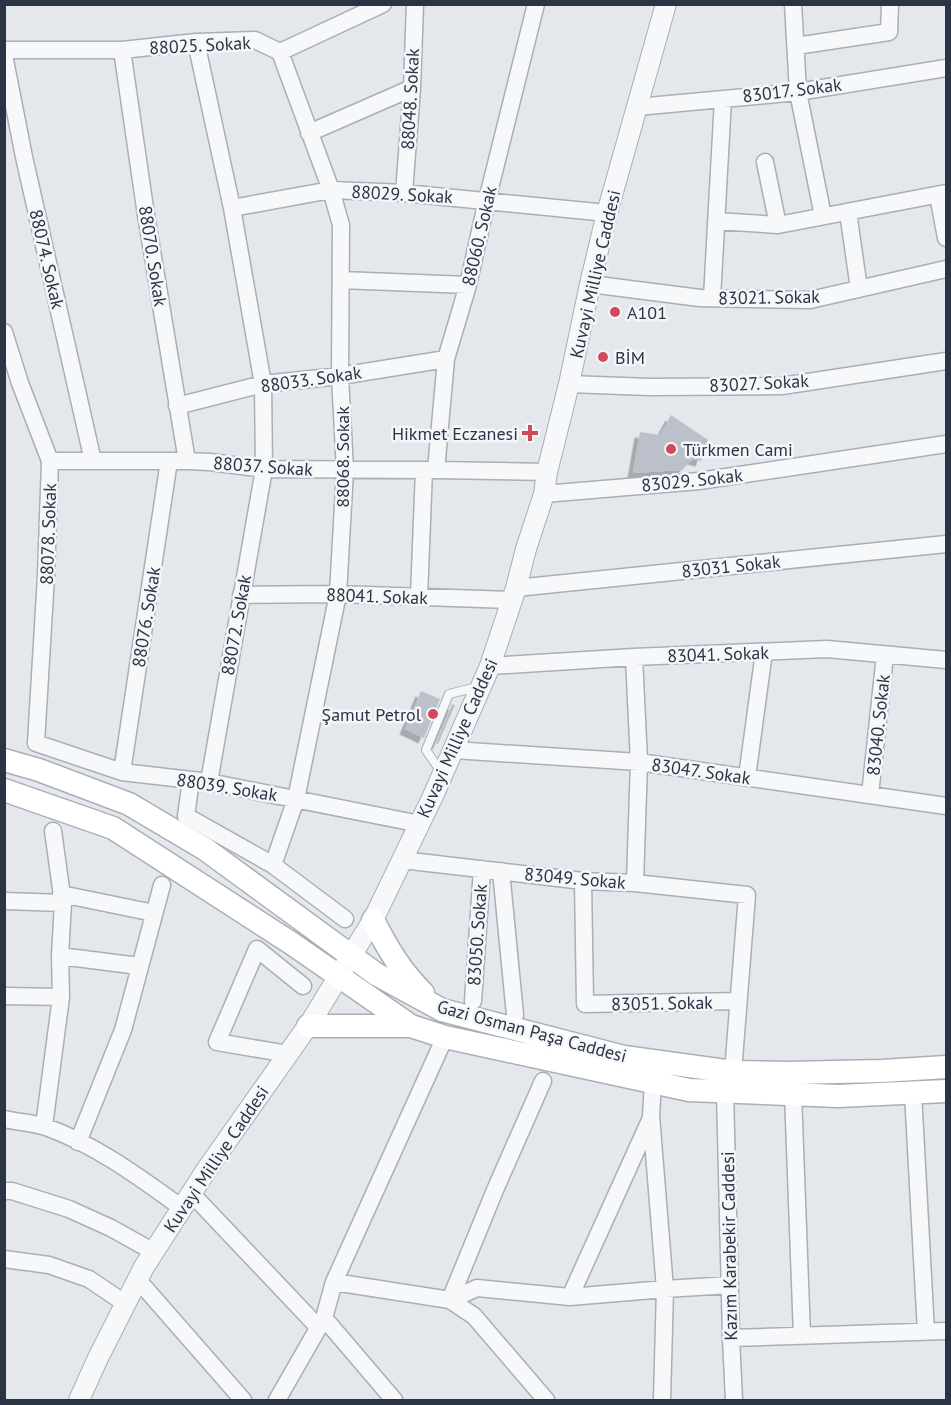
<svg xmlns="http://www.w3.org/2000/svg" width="951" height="1405" font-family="'PT Sans',sans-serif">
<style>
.building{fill:#bbc0ca;filter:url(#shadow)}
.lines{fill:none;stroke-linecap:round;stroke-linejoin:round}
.service-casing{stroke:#a9aeb7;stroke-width:10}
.minor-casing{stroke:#a9aeb7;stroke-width:19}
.tertiary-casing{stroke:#a9aeb7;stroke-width:22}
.secondary-casing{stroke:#a9aeb7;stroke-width:25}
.service{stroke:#f7f8fa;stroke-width:8}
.minor{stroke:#f7f8fa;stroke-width:16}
.tertiary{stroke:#f7f8fa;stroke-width:20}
.secondary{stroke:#fff;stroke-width:22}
.poi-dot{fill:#d1495b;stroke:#f4f6f9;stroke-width:2}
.labels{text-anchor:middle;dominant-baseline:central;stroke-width:5;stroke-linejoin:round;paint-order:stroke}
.street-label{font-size:18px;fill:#2b3445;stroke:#f4f6f9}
.poi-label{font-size:18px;fill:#2b3445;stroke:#f4f6f9;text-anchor:start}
</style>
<defs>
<filter id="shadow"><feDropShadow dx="-5.5" dy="5.5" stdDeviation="0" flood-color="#0004"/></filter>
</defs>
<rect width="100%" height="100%" fill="#e4e7ec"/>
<path class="building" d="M671 415 708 440 701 461 693 459 681 470 633 473 640 432 660 435Z
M421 691 440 699 424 738 405 729Z
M452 704 455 705 438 744 436 743Z"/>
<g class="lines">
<defs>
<path id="service" d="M441 772 426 750 449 694 477 687"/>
<path id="minor" d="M793 4 798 92 823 216
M196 42 232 208 263 384 264 469 209 782
M796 46 889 32 890 4
M4 50H122L196 42 255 40 280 52 383 4
M122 50 146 215 187 461
M4 55 24 157 93 461
M637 107 798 92 946 68
M309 133 412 88
M765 162 778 225 946 193
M404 193 412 88 415 4
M938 195 946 238
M232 208 331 190 404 193 607 213
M848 212 859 289
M716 221 778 225
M341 280 468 285
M590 284 700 298 810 300 946 269
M712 298 723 99
M4 332 20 383 50 461 46 576 36 743 122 772 209 782 420 824
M569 384 650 387 782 386 946 361
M177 406 263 384 340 376 446 359
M50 461H187L210 462 264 469 436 470 547 472
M436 470 446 359 468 285 487 200 536 4
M544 494 699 481 946 444
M516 588 946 544
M241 595 338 594 512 600
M419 597 424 470
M634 657 639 762 635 883
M490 666 634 657 827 649 946 660
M453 750 639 762 946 806
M122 772 169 461
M747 777 764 652
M191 780 186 816 273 865 345 919
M870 795 885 655
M402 860 583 881 635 883 747 895 733 1072
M273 865 296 799 338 594 345 470 340 376 341 225 331 190 280 52
M501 871 515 1015
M583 881 585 1004 738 1001
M61 894 154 913
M4 901 63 903
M60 956 139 966
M4 996 61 997
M473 1001 482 869
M288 1054 217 1042 257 949 303 986
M653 1082 651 1116 665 1289 662 1400
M725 1091 731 1338 734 1400
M913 1093 926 1332
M793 1094 802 1336
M4 1119C18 1122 33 1123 46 1127 96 1145 139 1177 182 1208
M44 1126 61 997 60 956 63 903 53 831
M78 1142 123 1030 162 885
M4 1191H12L69 1209 111 1228 154 1252
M191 1193 318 1327
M4 1259 49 1265 89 1279 126 1304
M138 1280 243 1400
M334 1282 450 1300 474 1316 546 1400
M570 1297 651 1118
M450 1300 477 1288 570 1297 665 1289 730 1285
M450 1300 495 1190 543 1081
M324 1318 394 1400
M731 1338 946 1331
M277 1400 324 1318 334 1282 445 1037"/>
<path id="tertiary" d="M79 1400 98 1358 144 1267 207 1169 312 1020 373 920 433 796 490 666 516 588 526 549 544 494 547 472 569 384 590 284 607 213 666 4"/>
<path id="secondary" d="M4 760 39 770 129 804 205 849 376 974 442 1010 624 1057 733 1072 788 1073 882 1071 946 1067
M4 790 113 828 291 943 411 1026 445 1037 689 1090 838 1096 946 1091
M373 920C388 949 400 970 423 993
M308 1026H411"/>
</defs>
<use href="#service" class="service-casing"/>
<use href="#minor" class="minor-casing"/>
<use href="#tertiary" class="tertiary-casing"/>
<use href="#secondary" class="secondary-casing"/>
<use href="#service" class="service"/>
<use href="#minor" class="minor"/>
<use href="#tertiary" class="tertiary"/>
<use href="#secondary" class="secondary"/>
</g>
<g class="poi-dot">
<circle cx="615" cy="312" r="6"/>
<circle cx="603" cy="357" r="6"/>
<path d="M527 424h6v6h6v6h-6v6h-6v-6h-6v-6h6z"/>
<circle cx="671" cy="449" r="6"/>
<circle cx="433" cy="714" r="6"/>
</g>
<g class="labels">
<g class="street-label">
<text transform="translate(200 45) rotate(-3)">88025. Sokak</text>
<text transform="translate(792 90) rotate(-7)">83017. Sokak</text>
<text transform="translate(410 99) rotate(-87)">88048. Sokak</text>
<text transform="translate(402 194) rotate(3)">88029. Sokak</text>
<text transform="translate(479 236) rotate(-77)">88060. Sokak</text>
<text transform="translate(153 256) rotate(81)">88070. Sokak</text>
<text transform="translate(47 259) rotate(77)">88074. Sokak</text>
<text transform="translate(595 274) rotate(-77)">Kuvayi Milliye Caddesi</text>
<text transform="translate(769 297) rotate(-1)">83021. Sokak</text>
<text transform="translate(311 379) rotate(-8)">88033. Sokak</text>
<text transform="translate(759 383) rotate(-3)">83027. Sokak</text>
<text transform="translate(342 457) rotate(-90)">88068. Sokak</text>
<text transform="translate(263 466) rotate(4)">88037. Sokak</text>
<text transform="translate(692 480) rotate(-6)">83029. Sokak</text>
<text transform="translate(48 534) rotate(-88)">88078. Sokak</text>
<text transform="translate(731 566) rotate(-6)">83031 Sokak</text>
<text transform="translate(377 596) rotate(2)">88041. Sokak</text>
<text transform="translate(146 617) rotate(-81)">88076. Sokak</text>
<text transform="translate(236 625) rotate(-80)">88072. Sokak</text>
<text transform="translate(718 654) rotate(-2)">83041. Sokak</text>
<text transform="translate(878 725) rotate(-84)">83040. Sokak</text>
<text transform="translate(457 738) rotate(-66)">Kuvayi Milliye Caddesi</text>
<text transform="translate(701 771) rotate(8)">83047. Sokak</text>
<text transform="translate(227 787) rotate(9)">88039. Sokak</text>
<text transform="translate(575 878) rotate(5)">83049. Sokak</text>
<text transform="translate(477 935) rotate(-86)">83050. Sokak</text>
<text transform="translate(662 1003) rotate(-1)">83051. Sokak</text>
<text transform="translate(532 1031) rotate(15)">Gazi Osman Paşa Caddesi</text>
<text transform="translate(216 1159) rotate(-56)">Kuvayi Milliye Caddesi</text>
<text transform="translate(729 1246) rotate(-91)">Kazım Karabekir Caddesi</text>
</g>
<g class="poi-label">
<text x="627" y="312">A101</text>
<text x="615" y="357">BİM</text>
<text x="518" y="433" text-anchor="end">Hikmet Eczanesi</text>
<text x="683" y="449">Türkmen Cami</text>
<text x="421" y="714" text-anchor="end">Şamut Petrol</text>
</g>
</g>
<rect width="951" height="1405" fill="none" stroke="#2b3445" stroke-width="12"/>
</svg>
